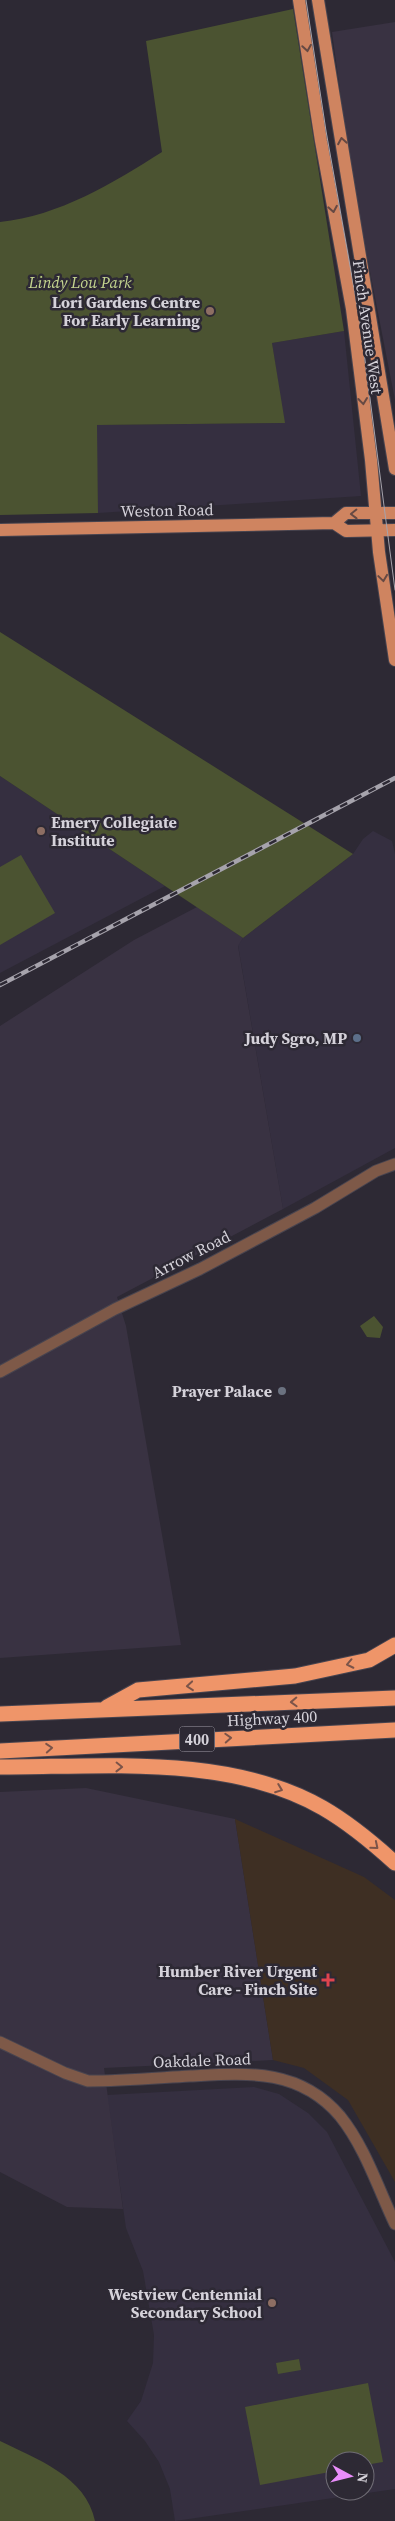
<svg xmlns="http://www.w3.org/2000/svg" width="395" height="2521" font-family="'Source Serif 4',serif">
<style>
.built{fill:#352f40;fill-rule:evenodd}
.industrial{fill:#393242}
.medical{fill:#3e2f23}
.green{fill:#4b5331}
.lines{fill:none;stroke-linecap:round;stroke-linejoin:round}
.minor-casing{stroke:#48444f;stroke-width:13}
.major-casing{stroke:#48444f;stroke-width:14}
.highway-casing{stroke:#48444f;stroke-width:17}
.minor{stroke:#7e5948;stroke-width:11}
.major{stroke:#cf8460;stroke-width:12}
.highway{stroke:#ef9569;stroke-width:15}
.tram{stroke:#a6a3ac;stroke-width:1}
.rail-casing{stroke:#a6a3ac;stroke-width:4.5}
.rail{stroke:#2d2934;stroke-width:2.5;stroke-dasharray:8;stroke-linecap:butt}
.oneway{stroke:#664943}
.oneway2{stroke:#7b5449}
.education-dot{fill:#8d6e63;stroke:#2d2934;stroke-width:2}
.service-dot{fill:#5c6f8a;stroke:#2d2934;stroke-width:2}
.worship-dot{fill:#6b7280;stroke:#2d2934;stroke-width:2}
.health-dot{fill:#e0444e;stroke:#2d2934;stroke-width:2}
.labels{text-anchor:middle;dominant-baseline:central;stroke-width:5;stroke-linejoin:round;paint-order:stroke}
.shield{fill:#2d2934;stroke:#a39fa8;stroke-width:1}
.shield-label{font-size:15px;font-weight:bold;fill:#d5d2da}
.park-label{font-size:16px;font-style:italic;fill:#c4d58f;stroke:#2d2934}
.poi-label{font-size:16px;font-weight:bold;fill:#d5d2da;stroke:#2d2934;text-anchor:end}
.street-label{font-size:16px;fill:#d5d2da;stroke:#2d2934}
</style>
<rect width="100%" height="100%" fill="#2d2934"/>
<path class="built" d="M344 331 361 496 98 513 96 425 284 423 272 343Z
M0 776 165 886 0 973Z
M373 831 392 841 395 854V1148L283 1209 238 945 243 938 353 854 363 839Z
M254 2087 279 2094 308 2113 327 2132 395 2262V2489L175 2521 170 2489 159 2462 145 2441 127 2421 141 2401 153 2363 154 2335 143 2271 126 2228 107 2095ZM335 2461H365V2491H335Z"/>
<path class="industrial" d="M395 22V400L366 251 359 230 332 32Z
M197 907 243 938 238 946 283 1209 117 1297 126 1326 181 1645 0 1658V1026L134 940Z
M86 1788 235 1819 273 2060 104 2068 123 2209 67 2207 0 2172V1792Z"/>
<path class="medical" d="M235 1819 364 1877 395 1900V2182L348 2100 304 2068 273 2060Z"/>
<path class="green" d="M293 9 344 331 272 343 285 423 97 425 98 513 0 515V222C59 216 113 183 162 152L146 41Z
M0 632 353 854 243 938 0 776Z
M21 855 55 913 0 945V867Z
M374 1316 383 1327 380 1338 367 1337 360 1326Z
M299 2359 301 2370 278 2374 276 2363Z
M368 2383 383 2462 365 2465V2461H335V2471L260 2485 245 2407Z
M0 2441C36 2459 86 2476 95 2521H0Z"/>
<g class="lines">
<defs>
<path id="minor" d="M0 1372 115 1309 200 1269 315 1208 376 1171 395 1164
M0 2042 65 2073 88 2081C122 2081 156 2078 190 2076 246 2073 299 2068 340 2116 365 2147 378 2188 395 2224"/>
<path id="major" d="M299 0 321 141 352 309 371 460 379 552 395 660
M318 0 395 469
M334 523 346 513H395
M0 530 334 523 346 531 395 530"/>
<path id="highway" d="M107 1707 138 1690 295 1676 369 1660 395 1645
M0 1714 395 1698
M0 1751 395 1730
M0 1767C104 1767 229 1754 323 1808 349 1823 373 1843 395 1863"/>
</defs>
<use href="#minor" class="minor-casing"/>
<use href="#major" class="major-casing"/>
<use href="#highway" class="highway-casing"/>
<use href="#minor" class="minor"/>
<use href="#major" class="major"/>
<use href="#highway" class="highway"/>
<path class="tram" d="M306 0 326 131 360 322 395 590"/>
<defs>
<path id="rail" d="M0 985 395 778"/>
</defs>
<use href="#rail" class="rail-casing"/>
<use href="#rail" class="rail"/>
</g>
<defs><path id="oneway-chevron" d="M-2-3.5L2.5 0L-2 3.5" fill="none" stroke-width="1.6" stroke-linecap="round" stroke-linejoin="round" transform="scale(1.25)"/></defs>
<g class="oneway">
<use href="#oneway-chevron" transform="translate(307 48) rotate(81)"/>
<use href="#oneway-chevron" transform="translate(342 141) rotate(-100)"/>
<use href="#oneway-chevron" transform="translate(333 209) rotate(80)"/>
<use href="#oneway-chevron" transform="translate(363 401) rotate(83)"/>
<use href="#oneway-chevron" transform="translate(354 514) rotate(179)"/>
<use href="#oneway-chevron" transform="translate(383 578) rotate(82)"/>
</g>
<g class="oneway2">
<use href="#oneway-chevron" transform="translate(350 1664) rotate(168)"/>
<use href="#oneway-chevron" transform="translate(190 1686) rotate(175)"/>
<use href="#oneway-chevron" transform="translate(294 1702) rotate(178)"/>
<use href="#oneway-chevron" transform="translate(228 1738) rotate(-3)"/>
<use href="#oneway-chevron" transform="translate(49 1748) rotate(-4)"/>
<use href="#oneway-chevron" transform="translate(119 1767) rotate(1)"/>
<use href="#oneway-chevron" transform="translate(279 1789) rotate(21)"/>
<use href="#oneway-chevron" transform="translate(375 1846) rotate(40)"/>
</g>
<g class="education-dot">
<circle cx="210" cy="311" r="5"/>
<circle cx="41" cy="831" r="5"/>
<circle cx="272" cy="2303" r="5"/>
</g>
<circle class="service-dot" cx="357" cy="1038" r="5"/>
<circle class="worship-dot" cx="282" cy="1391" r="5"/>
<path class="health-dot" d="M325.5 1972.5h5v5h5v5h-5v5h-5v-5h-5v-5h5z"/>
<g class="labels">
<rect class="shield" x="179.5" y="1726.5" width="35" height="25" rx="4"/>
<g class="shield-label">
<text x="197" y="1739">400</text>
</g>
<g class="park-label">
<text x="80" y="282">Lindy Lou Park</text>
</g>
<g class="poi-label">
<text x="200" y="302">Lori Gardens Centre<tspan x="200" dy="18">For Early Learning</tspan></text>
<text x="51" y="822" text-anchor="start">Emery Collegiate<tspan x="51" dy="18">Institute</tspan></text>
<text x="347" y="1038">Judy Sgro, MP</text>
<text x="272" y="1391">Prayer Palace</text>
<text x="317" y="1971">Humber River Urgent<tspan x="317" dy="18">Care - Finch Site</tspan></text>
<text x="262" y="2294">Westview Centennial<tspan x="262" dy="18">Secondary School</tspan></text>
</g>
<g class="street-label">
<text transform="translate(368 327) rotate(82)">Finch Avenue West</text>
<text transform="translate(167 510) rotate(-1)">Weston Road</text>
<text transform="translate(191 1254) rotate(-27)">Arrow Road</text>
<text transform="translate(272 1718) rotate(-3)">Highway 400</text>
<text transform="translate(202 2060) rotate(-2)">Oakdale Road</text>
</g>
</g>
<g transform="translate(350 2476) rotate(97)"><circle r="24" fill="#2d2934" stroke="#706d76"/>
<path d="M0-4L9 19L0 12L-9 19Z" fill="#ea8dfc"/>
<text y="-8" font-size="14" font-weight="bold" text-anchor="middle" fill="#d5d2da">N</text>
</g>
</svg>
